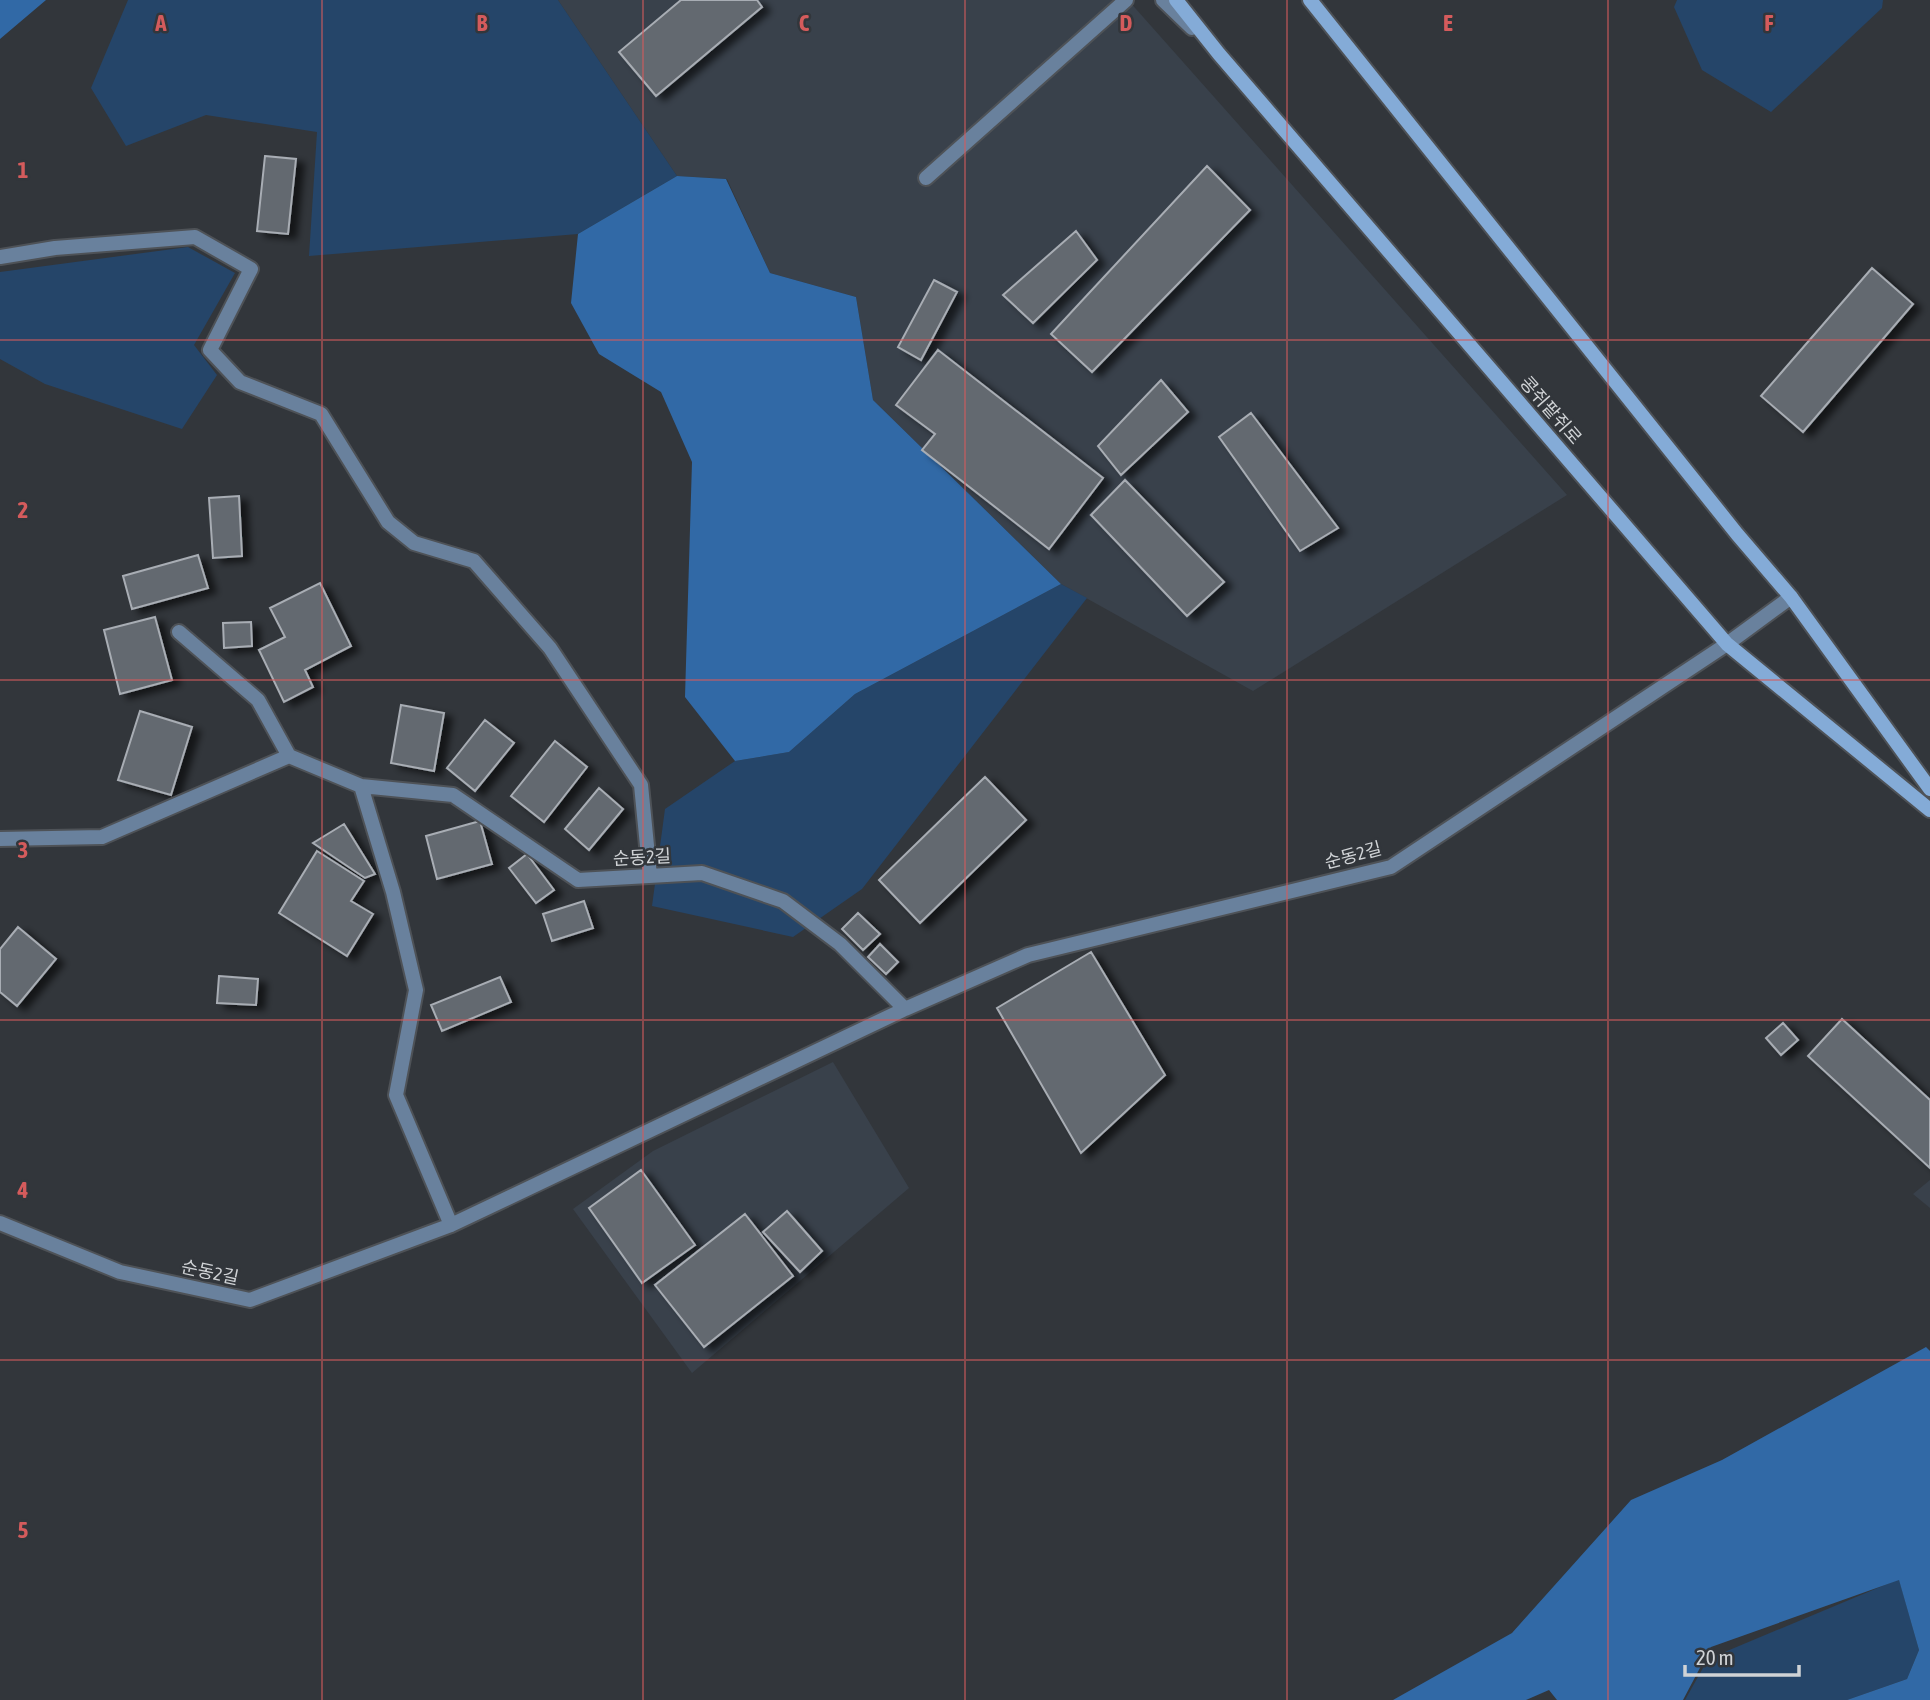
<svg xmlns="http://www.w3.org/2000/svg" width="1930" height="1700" font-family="'Asap Condensed','Noto Sans KR',sans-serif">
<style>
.built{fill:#39414b}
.green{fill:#254569}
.forest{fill:#3169a6}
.building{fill:#64696f;stroke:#a8adb4;stroke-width:2;filter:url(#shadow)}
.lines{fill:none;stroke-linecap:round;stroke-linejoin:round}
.lane-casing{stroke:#4e5257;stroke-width:18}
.street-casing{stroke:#4e5257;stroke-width:18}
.secondary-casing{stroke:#4e5257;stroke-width:18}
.lane{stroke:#69819d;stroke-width:14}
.street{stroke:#69819d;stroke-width:14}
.secondary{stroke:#84abd7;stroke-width:14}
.grid{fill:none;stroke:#d45b5c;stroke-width:2;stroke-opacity:0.55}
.labels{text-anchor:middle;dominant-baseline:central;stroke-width:5;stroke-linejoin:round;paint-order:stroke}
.street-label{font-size:18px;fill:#d0d3d6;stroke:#32363b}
.grid-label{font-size:23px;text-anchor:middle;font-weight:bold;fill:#d45b5c;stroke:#32363b;stroke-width:5;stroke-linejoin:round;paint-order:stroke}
</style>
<defs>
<filter id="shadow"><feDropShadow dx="8" dy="4.5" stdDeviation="3.5" flood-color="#0009"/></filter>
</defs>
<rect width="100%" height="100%" fill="#32363b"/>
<path class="built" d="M558 0H1128L1567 495 1253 691 1061 584 873 400 856 297 770 273 727 179 677 176Z
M833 1062 909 1188 692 1373 573 1209 653 1151Z
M1930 1180V1208L1913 1194Z"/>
<path class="green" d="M128 0H558L677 176 578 234 309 256 317 132 206 115 126 146 91 88Z
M1677 0H1883L1882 8 1771 112 1702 70 1674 7Z
M188 247 235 273 194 345 217 375 182 429 45 384 0 359V272Z
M1061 584 1087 598 862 889 793 937 652 906 665 809 735 761 789 752 855 694Z
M1899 1579 1919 1650 1907 1679 1847 1700H1685L1708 1659Z"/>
<path class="forest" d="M0 0H46L0 39Z
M677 176 726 179 770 273 856 297 873 400 1061 584 855 694 789 752 735 761 685 697 692 462 661 392 599 354 571 303 578 234Z
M1926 1347 1930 1351V1700H1847L1907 1679 1919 1650 1899 1580 1711 1647 1683 1700H1557L1549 1690 1526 1700H1393L1512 1633 1631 1500 1722 1460Z"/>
<path class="building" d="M681 0H757L762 7 656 96 619 52Z
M265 156 296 159 288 234 257 231Z
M1207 166 1250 210 1092 372 1051 334Z
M1076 231 1097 260 1033 323 1003 295Z
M1872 268 1913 304 1803 432 1761 396Z
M934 280 957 292 921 360 898 347Z
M938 350 1103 478 1049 549 922 450 935 434 896 405Z
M1161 380 1188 412 1121 475 1098 446Z
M1251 413 1338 528 1300 551 1219 437Z
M1125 480 1224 582 1187 616 1091 515Z
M239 496 242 556 213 558 209 498Z
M198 555 208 588 132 609 123 576Z
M320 583 351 646 305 670 313 687 284 702 259 650 285 637 270 608Z
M155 617 172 680 120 694 104 630Z
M251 622 252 646 224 648 223 623Z
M401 705 444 713 434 771 391 763Z
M140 711 192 727 171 795 118 780Z
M485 720 514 743 475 791 447 768Z
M555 741 587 767 544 822 511 796Z
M985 777 1026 820 920 923 879 880Z
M599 788 623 809 589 850 565 829Z
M480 821 492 864 437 879 426 836Z
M344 824 375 874 365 878 313 843Z
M317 851 364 881 351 901 373 914 347 956 279 913Z
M527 854 554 890 536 903 509 868Z
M584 901 593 928 552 941 543 914Z
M858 913 880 934 863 950 842 929Z
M18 927 56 959 17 1006 0 992V949Z
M880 944 898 962 886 974 868 957Z
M1091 952 1165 1075 1081 1153 997 1008Z
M219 976 258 979 256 1005 217 1003Z
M500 977 511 1002 442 1031 431 1005Z
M1842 1019 1930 1100V1168L1808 1056Z
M1783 1023 1798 1040 1781 1055 1766 1038Z
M641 1170 695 1245 642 1283 589 1208Z
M787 1211 822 1251 800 1272 763 1232Z
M745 1214 793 1276 704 1347 655 1285Z"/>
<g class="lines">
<defs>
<path id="lane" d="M926 178 1126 0"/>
<path id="street" d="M1163 0 1192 28
M0 257 55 248 195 237 251 269 210 350 240 382 321 414 388 522 414 543 474 561 550 648 641 785 650 876
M179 632 258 700 289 756
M361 786 453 795 578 880 702 873 783 901 840 944 905 1009
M0 839 102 837 289 756 361 786 393 892 416 990 396 1095 451 1225
M0 1223 120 1272 250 1300 451 1225 905 1009 1028 955 1391 867 1727 644 1791 597"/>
<path id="secondary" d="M1176 0 1219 54 1727 644 1930 810
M1310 0 1737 534 1791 597 1930 789"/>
</defs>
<use href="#lane" class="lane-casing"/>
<use href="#street" class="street-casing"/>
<use href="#secondary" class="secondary-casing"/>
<use href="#lane" class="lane"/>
<use href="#street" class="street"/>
<use href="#secondary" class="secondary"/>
</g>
<path class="grid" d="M322 0V1700M643 0V1700M965 0V1700M1287 0V1700M1608 0V1700M0 340H1930M0 680H1930M0 1020H1930M0 1360H1930"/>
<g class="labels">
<g class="street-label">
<text transform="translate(1551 410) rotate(49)">콩쥐팥쥐로</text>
<text transform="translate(1353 855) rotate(-15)">순동2길</text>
<text transform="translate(642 857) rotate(-3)">순동2길</text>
<text transform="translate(210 1272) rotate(12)">순동2길</text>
</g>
</g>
<g class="grid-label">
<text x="161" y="31">A</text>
<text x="482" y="31">B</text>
<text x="804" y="31">C</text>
<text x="1126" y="31">D</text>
<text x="1448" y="31">E</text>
<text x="1769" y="31">F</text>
<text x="23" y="178">1</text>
<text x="23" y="518">2</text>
<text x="23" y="858">3</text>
<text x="23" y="1198">4</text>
<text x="23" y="1538">5</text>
</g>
<path d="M1685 1665v10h114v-10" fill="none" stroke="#d0d3d6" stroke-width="3.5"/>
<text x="1696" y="1665" font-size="21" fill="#d0d3d6" stroke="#32363b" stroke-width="5" paint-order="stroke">20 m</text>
</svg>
